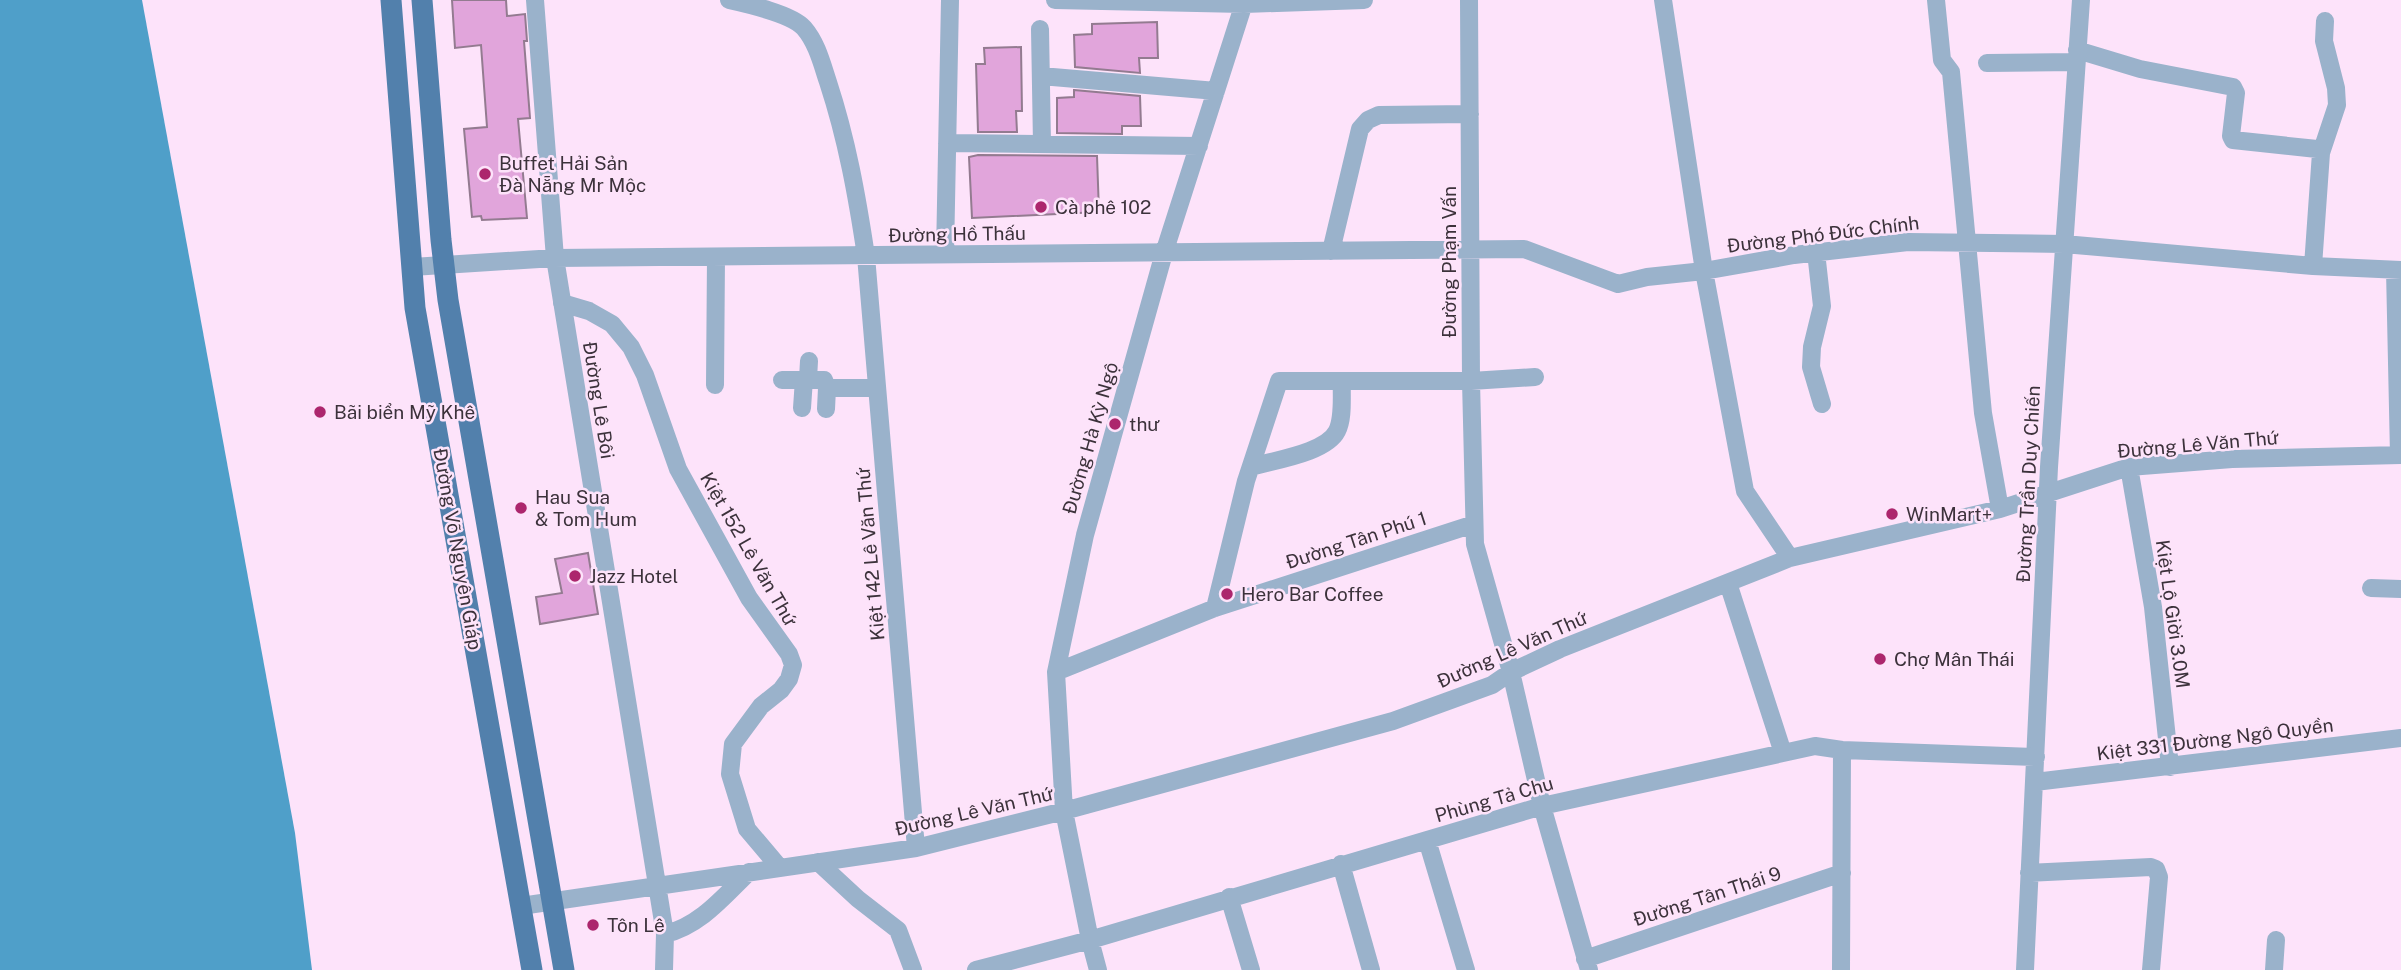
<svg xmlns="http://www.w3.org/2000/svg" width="2401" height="970" font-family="'Public Sans',sans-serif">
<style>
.water{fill:#4f9fc9}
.building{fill:#e1a5db;stroke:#937b90;stroke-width:2}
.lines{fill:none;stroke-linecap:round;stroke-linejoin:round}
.minor{stroke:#9ab2cb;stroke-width:18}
.major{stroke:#5280ac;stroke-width:21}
.poi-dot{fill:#ac266d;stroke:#fde3fa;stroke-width:2.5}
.labels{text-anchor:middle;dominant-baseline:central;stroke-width:5;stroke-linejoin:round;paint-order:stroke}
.poi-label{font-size:19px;fill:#3c323b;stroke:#fde3fa;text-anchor:start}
.street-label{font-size:19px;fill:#3c323b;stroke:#fde3fa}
</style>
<rect width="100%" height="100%" fill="#fde3fa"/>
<path class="water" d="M0 0H142L295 833 312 970H0Z"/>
<path class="building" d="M452 0H506L507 16 525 14 527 41H524L530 118 518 119 527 218 482 220 481 216 472 217 464 129 487 127 481 45 455 48Z
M1157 22 1158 58H1139L1140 73 1075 67 1074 35 1092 34V24Z
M1021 47 1022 111H1016L1017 132H978L976 64H985L984 48Z
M1074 90 1140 96 1141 126H1122V134L1057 133V98L1074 97Z
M978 155 1097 156 1099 212 972 218 969 157Z
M588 553 598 614 540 624 536 597 562 593 555 559Z"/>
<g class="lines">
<path class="minor" d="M535 0 555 258 665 934 664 970
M729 0C747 4 792 14 804 28 817 43 822 64 828 82 847 140 857 196 866 256L916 848
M1055 0 1244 4 1364 0
M1469 0 1471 381 1475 544 1511 672 1542 806 1589 970
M1663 0 1704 271 1745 491 1790 558
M1936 0 1942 60 1951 72 1983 413 2000 509
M1040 29 1042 144
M2077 50 2140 69 2233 87 2236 93 2231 136 2233 140 2317 149 2321 153 2313 266
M1987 63 2076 62
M1041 76 1216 91
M947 143 1199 146
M2321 153 2337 105 2336 88 2324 41 2325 21
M1331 251 1360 129 1368 120 1379 115 1470 114
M1816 252 1822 306 1812 347 1811 367 1822 404
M945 254 950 0
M412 267 555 258 1524 249 1618 284 1647 277 1704 271 1794 255 1908 242 2064 244 2313 266 2401 270
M2395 270 2399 455
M562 303 589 311 612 324 631 347 645 375 678 469 749 598 789 654 793 665 789 679 781 690 761 706 733 744 730 774 747 829 780 868
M808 379 809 361
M782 380H824L827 388
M715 385 716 257
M802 408 804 379
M826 409 827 388H877
M1251 467C1274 460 1326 453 1337 431 1344 417 1341 396 1342 381
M2129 467 2153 607 2170 767
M1728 583 1783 753
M2371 588 2401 589
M1215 608 1246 481 1279 381H1471L1535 377
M1056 672 1215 608 1474 524
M2035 782 2401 738
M1427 840 1466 970
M818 862 858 899 898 930 913 970
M1341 864 1371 970
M2029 873 2151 867 2156 869 2159 877 2151 970
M1229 897 1251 970
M521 906 916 848 1064 811 1393 721 1492 685 1511 672 1560 649 1790 558 2000 509 2129 467 2232 459 2401 455
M665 934C700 926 724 896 749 872
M1585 959 1842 873
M976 970 1090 940 1542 806 1815 746 1842 750 2036 757
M1098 970 1090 940 1064 811 1056 672 1085 535 1164 253 1245 0
M1841 970 1842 750
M2025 970 2049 467 2081 0
M2274 970 2276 940"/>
<path class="major" d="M391 0 415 308 532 970
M422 0 441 240 448 300 564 970"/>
</g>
<g class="poi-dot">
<circle cx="485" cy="174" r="7"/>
<circle cx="1041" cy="207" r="7"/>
<circle cx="320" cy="412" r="7"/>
<circle cx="1115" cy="424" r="7"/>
<circle cx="521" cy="508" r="7"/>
<circle cx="1892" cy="514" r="7"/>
<circle cx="575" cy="576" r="7"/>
<circle cx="1227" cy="594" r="7"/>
<circle cx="1880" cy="659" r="7"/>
<circle cx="593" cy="925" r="7"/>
</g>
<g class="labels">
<g class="poi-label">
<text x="499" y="163">Buffet Hải Sản<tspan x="499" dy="22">Đà Nẵng Mr Mộc</tspan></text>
<text x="1055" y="207">Cà phê 102</text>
<text x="334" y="412">Bãi biển Mỹ Khê</text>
<text x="1129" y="424">thư</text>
<text x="535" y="497">Hau Sua<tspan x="535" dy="22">&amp; Tom Hum</tspan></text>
<text x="1906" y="514">WinMart+</text>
<text x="589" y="576">Jazz Hotel</text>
<text x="1241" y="594">Hero Bar Coffee</text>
<text x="1894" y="659">Chợ Mân Thái</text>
<text x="607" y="925">Tôn Lê</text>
</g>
<g class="street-label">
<text transform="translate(957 234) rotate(-1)">Đường Hồ Thấu</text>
<text transform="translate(1823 234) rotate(-7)">Đường Phó Đức Chính</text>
<text transform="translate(1449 262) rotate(-90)">Đường Phạm Vấn</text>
<text transform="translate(599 400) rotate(81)">Đường Lê Bôi</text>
<text transform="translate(1090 438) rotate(-74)">Đường Hà Kỳ Ngộ</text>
<text transform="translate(2198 444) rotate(-5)">Đường Lê Văn Thứ</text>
<text transform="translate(2028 484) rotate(-87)">Đường Trần Duy Chiến</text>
<text transform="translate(1356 540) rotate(-18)">Đường Tân Phú 1</text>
<text transform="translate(458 549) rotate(80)">Đường Võ Nguyên Giáp</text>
<text transform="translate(749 549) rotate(60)">Kiệt 152 Lê Văn Thứ</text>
<text transform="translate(870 554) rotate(-95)">Kiệt 142 Lê Văn Thứ</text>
<text transform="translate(2173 614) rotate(82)">Kiệt Lộ Giời 3.0M</text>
<text transform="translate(1512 649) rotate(-24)">Đường Lê Văn Thứ</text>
<text transform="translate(2215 739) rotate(-7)">Kiệt 331 Đường Ngô Quyền</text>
<text transform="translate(1494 799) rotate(-16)">Phùng Tả Chu</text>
<text transform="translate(974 811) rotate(-13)">Đường Lê Văn Thứ</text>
<text transform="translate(1707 896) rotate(-18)">Đường Tân Thái 9</text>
</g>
</g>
</svg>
